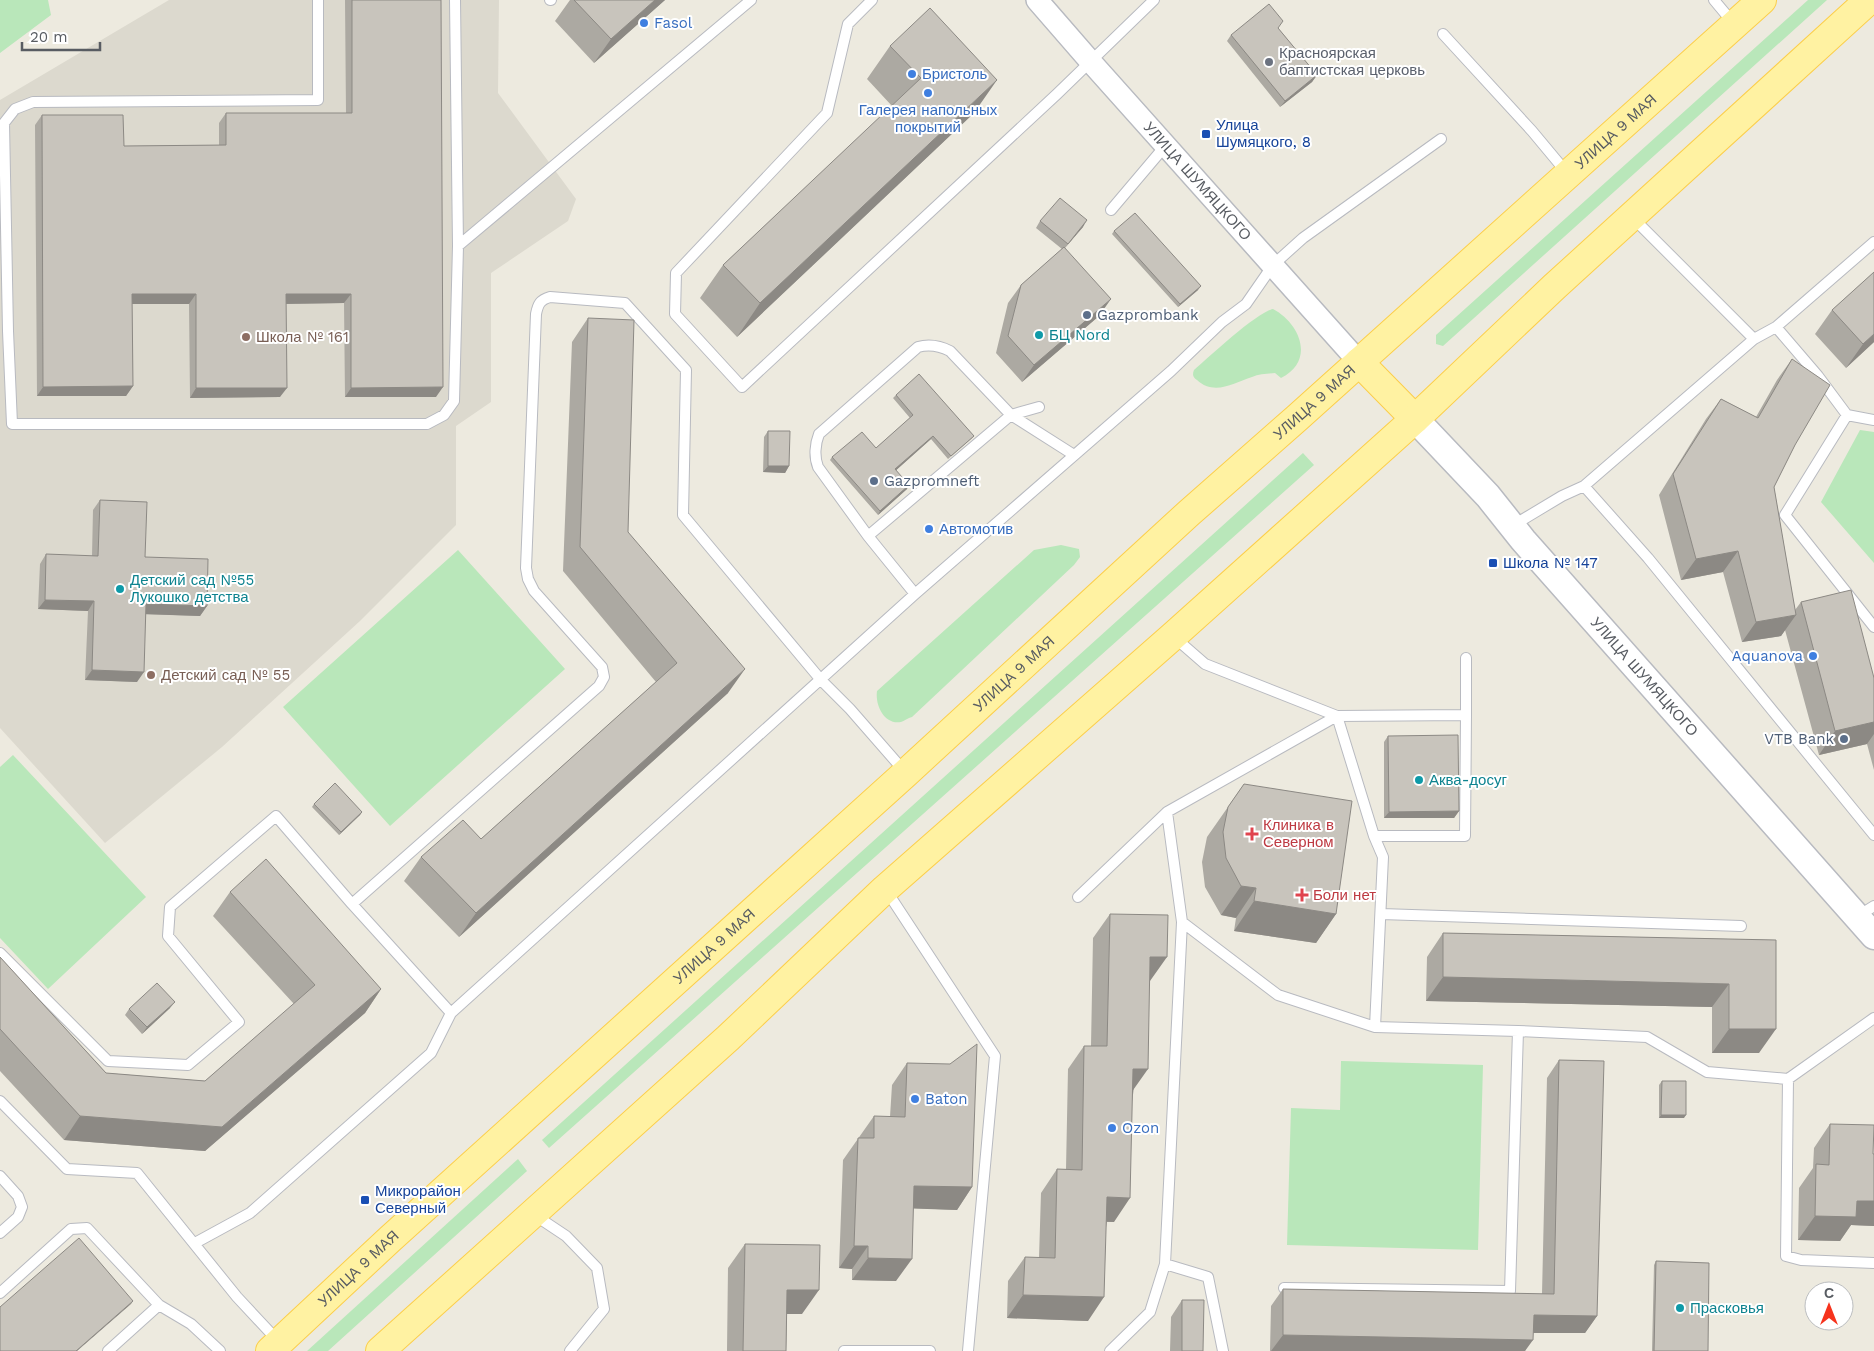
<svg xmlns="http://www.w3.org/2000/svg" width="1874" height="1351" font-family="'Work Sans',sans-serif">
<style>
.education{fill:#dcd9ce}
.green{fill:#b9e7ba}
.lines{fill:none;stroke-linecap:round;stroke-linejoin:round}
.service-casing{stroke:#b8bac0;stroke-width:12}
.minor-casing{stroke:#b8bac0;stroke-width:24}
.tertiary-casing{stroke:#b8bac0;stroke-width:29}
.primary-casing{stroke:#fcce4a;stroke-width:30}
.service{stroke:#fff;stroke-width:10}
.minor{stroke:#fff;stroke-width:21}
.tertiary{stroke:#fff;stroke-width:26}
.primary{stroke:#fff2a2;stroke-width:28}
.wall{fill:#aca9a2}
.shaded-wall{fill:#8c8984}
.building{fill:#c8c4bc;stroke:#8c8984}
.shop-dot{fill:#3f7fe0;stroke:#fff;stroke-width:2}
.worship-dot{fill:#6b7280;stroke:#fff;stroke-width:2}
.transit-dot{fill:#1a4fb4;stroke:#fff;stroke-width:2}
.service-dot{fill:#5c6f8a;stroke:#fff;stroke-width:2}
.culture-dot{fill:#0f9aa8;stroke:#fff;stroke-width:2}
.education-dot{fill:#8d6e63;stroke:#fff;stroke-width:2}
.health-dot{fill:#e0444e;stroke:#fff;stroke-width:2}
.labels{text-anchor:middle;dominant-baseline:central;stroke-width:4;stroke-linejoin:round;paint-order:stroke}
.shop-label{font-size:15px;fill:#366cbe;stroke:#fff;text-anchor:start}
.worship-label{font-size:15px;fill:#5b616d;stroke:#fff;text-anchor:start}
.transit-label{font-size:15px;fill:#164399;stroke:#fff;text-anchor:start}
.street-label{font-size:15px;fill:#585c62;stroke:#fff}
.service-label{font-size:15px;fill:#4e5e75;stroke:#fff;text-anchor:start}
.culture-label{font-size:15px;fill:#0d838f;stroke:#fff;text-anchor:start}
.education-label{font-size:15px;fill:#785e54;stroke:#fff;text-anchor:start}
.health-label{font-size:15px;fill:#be3a42;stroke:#fff;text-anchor:start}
</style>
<rect width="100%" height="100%" fill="#edeadf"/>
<path class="education" d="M169 0H499L498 93 576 199 568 221 491 273V402L456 426V525L360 621 222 747 105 843 0 728V100Z"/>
<path class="green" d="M0 0H48L51 15 0 53Z
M1808 0H1827L1443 346 1436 344V335Z
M1273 309C1301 324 1315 361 1281 378L1275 373C1267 374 1259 374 1252 377 1234 383 1214 396 1197 380 1193 377 1192 375 1194 370 1209 357 1257 312 1273 309Z
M1860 430 1874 432V563L1821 502Z
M1303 453 1314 465 549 1148 542 1140Z
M1061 545 1079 549 1080 557 1074 565 912 717C908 718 904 721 901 722 884 725 875 705 877 691L1034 550Z
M458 550 565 669 390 826 283 707Z
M13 755 146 897 48 989 0 938V767Z
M1341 1061 1483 1065 1478 1250 1287 1245 1291 1108 1340 1110Z
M518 1159 527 1171 328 1351H307Z"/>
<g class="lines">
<defs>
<path id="service" d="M318 0V100L33 102 15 109 4 123 8 331 12 424H427L444 415 454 401 458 246 455 0
M550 0H551
M872 0 848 24 827 113 676 273 675 314 742 387 1057 94 1154 0
M1714 0 1734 24
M1443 34 1532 131 1567 173
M1111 210 1166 145
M1633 218 1754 339
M458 246 751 0
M1776 327 1818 376 1847 415 1785 515 1874 627
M1847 415 1874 420
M1584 486 1648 558 1874 835
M1512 526 1562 496 1584 486 1754 339 1776 327 1874 242
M868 536 818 467C814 457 815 444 819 434L918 347C929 344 940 346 950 351L1011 415 1039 407
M915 594 868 536 1011 415 1074 455
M1174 637 1205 664 1337 716 1374 836 1383 857 1375 1027
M1466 658V715
M1374 836H1465L1466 715 1337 716 1167 812 1182 922 1278 995 1375 1027 1518 1031
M886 890 995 1056 968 1351
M1078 897 1167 812
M352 904 599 686 604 677 602 667 534 591 528 579 526 568 536 314C538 304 540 300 550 297L625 303 686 370 683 515 821 680 850 709 905 772
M1381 914 1741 926
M1858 916 1874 906
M0 953 108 1061 188 1065 239 1022 168 936 170 907 276 816 352 904 451 1013
M1788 1079 1786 1256 1801 1260 1874 1263
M0 1101 67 1169 137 1173 237 1297 279 1342
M0 1176 18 1196 22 1207 18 1217 0 1233
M533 1214 566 1236 597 1268 604 1309 570 1351
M195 1243 250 1213 431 1053 451 1013 915 594 1171 371 1222 322 1246 304 1273 265 1303 238 1441 139
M1165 1264 1208 1277 1223 1351
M1284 1288 1510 1291 1518 1031 1647 1037 1707 1072 1788 1079 1874 1018
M0 1293 71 1229 87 1228 159 1305 191 1324 220 1351
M108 1351 159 1305
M844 1351H930
M1110 1351 1150 1312 1165 1264 1182 922"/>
<g id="minor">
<path id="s1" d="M1037 0 1090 61 1359 362"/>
</g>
<g id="tertiary">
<path id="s2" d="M1415 419 1488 496 1523 540 1874 936"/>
</g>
<g id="primary">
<path d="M1359 362 1415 419"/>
<path id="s3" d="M270 1351 390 1239 906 773 1189 513 1297 418 1762 0"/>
<path d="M380 1351 728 1038 885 889 1173 636 1415 419 1554 287 1869 0"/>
</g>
</defs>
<use href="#service" class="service-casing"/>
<use href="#minor" class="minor-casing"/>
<use href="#tertiary" class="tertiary-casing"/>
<use href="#primary" class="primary-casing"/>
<use href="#service" class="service"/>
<use href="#minor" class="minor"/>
<use href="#tertiary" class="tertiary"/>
<use href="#primary" class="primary"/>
</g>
<path class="wall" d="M345 0H441L436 397H345L344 303 286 304 280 397 190 398 189 304H132L133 386 126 396H37L35 125 42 115 124 146 219 145V123L226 113H346Z
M570 0H665L594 63 555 21Z
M1278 28 1317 75 1312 82 1280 107 1227 41 1231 35Z
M890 46 974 113 737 337 700 298 723 265 892 106 867 79Z
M1040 221 1083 227 1065 248 1099 316 1022 382 996 353 1008 303 1021 285 1062 249 1036 228Z
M1114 231 1198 290 1178 307 1112 234Z
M1874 272V342L1846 368 1815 334 1832 310Z
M588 318 628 532 728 693 459 937 404 881 421 857 481 839 656 682 563 571 572 342Z
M1792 359 1795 445 1774 487 1795 610 1801 602 1874 678V770L1867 744 1819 755 1785 630 1781 636 1742 642 1723 572 1681 580 1659 495 1706 419 1721 399 1756 417 1777 380Z
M896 395 974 436 971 439 948 459 931 439 896 470 907 489 878 515 830 460 832 457 876 448 910 418 893 398Z
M768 431 789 466 785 473 763 472 764 437Z
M100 500 145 557 207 606 200 616 146 614 137 682 85 680 88 611 38 609 40 564 46 554 92 556 93 510Z
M1388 736 1459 811 1454 818H1384V742Z
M1244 784 1336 914 1316 943 1234 931 1236 918 1221 915 1205 887 1202 862 1207 837Z
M314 804 362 812 360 815 339 835 312 807Z
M230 892 381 989 365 1013 205 1151 64 1140 0 1071V957L106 1073 205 1081 294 1004 213 916Z
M1110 914 1150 981 1114 1222H1107L1088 1321 1007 1318 1008 1281 1025 1257 1039 1258 1041 1193 1057 1169H1066L1068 1069 1084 1046H1091L1093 938Z
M1443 933 1776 940 1759 1053H1712V1007L1426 1001 1427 957Z
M170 1008 142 1034 125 1015 129 1009Z
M1559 1060 1597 1316 1585 1333H1533L1525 1351H1270L1271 1306 1283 1289 1542 1294 1547 1078Z
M907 1063 972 1187 957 1210 913 1208 896 1281 852 1280V1269L839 1268 843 1160 874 1116 890 1117 892 1085Z
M1662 1081 1684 1118H1659V1085Z
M1830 1124 1874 1154V1226L1851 1225 1840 1241 1798 1240 1799 1188 1813 1168 1814 1148Z
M745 1244 802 1314H787L786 1351H727L728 1268Z
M1656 1261 1708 1351H1652L1654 1265Z
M1182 1300 1203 1351H1170L1171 1317Z"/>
<path class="shaded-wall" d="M655 0H665L594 63 611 39Z
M1317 75 1312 82 1280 107 1285 101Z
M997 80 974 113 737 337 760 303Z
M1087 220 1083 227 1063 250 1068 244Z
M1201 286 1198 290 1178 307 1180 304Z
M132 294H196L189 304H125Z
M286 294H351L344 303 280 304Z
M1111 299 1099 316 1022 382 1034 365Z
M1874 334V342L1846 368 1863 344Z
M133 386 126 396H37L43 387Z
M443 387 436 397H345L351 388Z
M196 388H287L280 397 190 398Z
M933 436 931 439 893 473 895 469Z
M768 466H789L785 473 763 472Z
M909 485 907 489 878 515 880 511Z
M1738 551 1723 572 1681 580 1696 559Z
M45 600 94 601 88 611 38 609Z
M146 604 207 606 200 616 140 614Z
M1796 615 1781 636 1742 642 1756 622Z
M745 669 728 693 459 937 476 913Z
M92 670 144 672 137 682 85 680Z
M1874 722V734L1867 744 1819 755 1835 731Z
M1459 811 1454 818H1384L1389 812Z
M362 812 360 815 339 835 341 832Z
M1241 886 1256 888 1236 918 1221 915Z
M1254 901 1336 914 1316 943 1234 931Z
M1150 957H1167L1150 981Z
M1443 977 1729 984 1712 1007 1426 1001Z
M381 989 365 1013 205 1151 64 1140 80 1116 222 1127Z
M175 1002 170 1008 142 1034 147 1027Z
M1729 1029H1776L1759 1053H1712Z
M1133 1069H1148L1131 1093Z
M1661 1115H1686L1684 1118H1659Z
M914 1186 972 1187 957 1210 898 1208Z
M1107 1197 1130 1198 1114 1222 1091 1221Z
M1857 1201H1874V1226L1851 1225 1840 1241 1798 1240 1815 1216Z
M854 1246H868L852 1269 839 1268Z
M868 1258 912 1259 896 1281 852 1280Z
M787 1290H819L802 1314H770Z
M1023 1295 1104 1297 1088 1321 1007 1318Z
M133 1301 131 1304 77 1351H76Z
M1534 1315 1597 1316 1585 1333H1521Z
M1283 1335 1533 1340 1525 1351H1271Z"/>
<path class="building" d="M352 0H441L443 387 351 388V294H286L287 388H196V294H132L133 386 43 387 42 115H123L124 146 226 145V113H352Z
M574 0H655L611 39Z
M1269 4 1283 21 1278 28 1317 75 1285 101 1231 35Z
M930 8 997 80 760 303 723 265 921 78 890 46Z
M1060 198 1087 220 1068 244 1040 221Z
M1135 213 1201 286 1180 304 1114 231Z
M1064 247 1111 299 1034 365 1008 336 1021 285Z
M1874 272V334L1863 344 1832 310Z
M588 318 634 320 628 532 745 669 476 913 421 857 463 820 481 839 677 663 580 547Z
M1792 359 1830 385 1795 445 1774 487 1796 615 1756 622 1738 551 1696 559 1673 474 1721 399 1758 418Z
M919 374 974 436 951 456 933 436 895 469 909 485 880 511 832 457 862 432 876 448 913 415 896 395Z
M768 431H790L789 466H768Z
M100 500 147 502 145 557 208 559 207 606 146 604 144 672 92 670 94 601 45 600 46 554 98 556Z
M1851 590 1874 678V722L1835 731 1801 602Z
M1458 735 1459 811 1389 812 1388 736Z
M335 783 362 812 341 832 314 804Z
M1244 784 1352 801 1336 914 1254 901 1256 888 1241 886 1226 858 1223 832 1228 807Z
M266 859 381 989 222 1127 80 1116 0 1029V957L106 1073 205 1081 315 985 230 892Z
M1110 914 1168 915 1167 957H1150L1148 1069H1133L1130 1198 1107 1197 1104 1297 1023 1295 1025 1257 1055 1258 1057 1169 1082 1170 1084 1046H1107Z
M1443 933 1776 940V1029H1729V984L1443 977Z
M157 983 175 1002 147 1027 129 1009Z
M977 1044 972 1187 914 1186 912 1259 868 1258V1246H854L858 1138H874V1116L905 1117 907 1063 950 1064Z
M1559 1060 1604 1061 1597 1316 1534 1315 1533 1340 1283 1335V1289L1554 1294Z
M1662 1081H1686V1115H1661Z
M1830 1124 1874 1125 1873 1154H1874V1201H1857L1856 1217 1815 1216 1816 1164 1829 1165Z
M79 1238 133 1301 76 1351H0V1307Z
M745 1244 820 1245 819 1290H787L786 1351H743Z
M1656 1261 1709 1263 1708 1351H1654Z
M1182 1300H1204L1203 1351H1182Z"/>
<g class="shop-dot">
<circle cx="644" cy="23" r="5"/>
<circle cx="912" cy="74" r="5"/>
<circle cx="928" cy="93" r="5"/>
<circle cx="929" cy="529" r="5"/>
<circle cx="1813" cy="656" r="5"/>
<circle cx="915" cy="1099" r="5"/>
<circle cx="1112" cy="1128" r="5"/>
</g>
<circle class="worship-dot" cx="1269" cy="62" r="5"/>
<g class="transit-dot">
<rect x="1201" y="129" width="10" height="10" rx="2.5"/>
<rect x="1488" y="558" width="10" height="10" rx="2.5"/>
<rect x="360" y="1195" width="10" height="10" rx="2.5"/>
</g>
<g class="service-dot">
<circle cx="1087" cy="315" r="5"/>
<circle cx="874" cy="481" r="5"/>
<circle cx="1844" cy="739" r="5"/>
</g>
<g class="culture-dot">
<circle cx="1039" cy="335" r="5"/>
<circle cx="120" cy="589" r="5"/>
<circle cx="1419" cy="780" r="5"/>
<circle cx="1680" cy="1308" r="5"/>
</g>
<g class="education-dot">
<circle cx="246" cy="337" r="5"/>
<circle cx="151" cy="675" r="5"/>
</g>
<g class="health-dot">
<path d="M1249.5 826.5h5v5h5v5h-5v5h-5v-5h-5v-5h5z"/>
<path d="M1299.5 887.5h5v5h5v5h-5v5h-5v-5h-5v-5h5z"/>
</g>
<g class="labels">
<g class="shop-label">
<text x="654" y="23">Fasol</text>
<text x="922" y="74">Бристоль</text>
<text x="928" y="110" text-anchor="middle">Галерея напольных<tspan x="928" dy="17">покрытий</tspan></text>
<text x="939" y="529">Автомотив</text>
<text x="1803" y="656" text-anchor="end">Aquanova</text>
<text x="925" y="1099">Baton</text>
<text x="1122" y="1128">Ozon</text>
</g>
<g class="worship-label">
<text x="1279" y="53">Красноярская<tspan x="1279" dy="17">баптистская церковь</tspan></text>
</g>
<g class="transit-label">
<text x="1216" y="125">Улица<tspan x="1216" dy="17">Шумяцкого, 8</tspan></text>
<text x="1503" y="563">Школа № 147</text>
<text x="375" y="1191">Микрорайон<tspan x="375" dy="17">Северный</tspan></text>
</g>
<g class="street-label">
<text stroke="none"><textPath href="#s3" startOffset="1816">УЛИЦА 9 МАЯ</textPath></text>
<text stroke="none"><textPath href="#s1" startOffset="242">УЛИЦА ШУМЯЦКОГО</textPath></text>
<text stroke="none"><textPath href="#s3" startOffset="1411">УЛИЦА 9 МАЯ</textPath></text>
<text stroke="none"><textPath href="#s3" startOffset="1006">УЛИЦА 9 МАЯ</textPath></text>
<text stroke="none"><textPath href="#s2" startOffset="345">УЛИЦА ШУМЯЦКОГО</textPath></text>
<text stroke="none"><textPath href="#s3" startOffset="601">УЛИЦА 9 МАЯ</textPath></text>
<text stroke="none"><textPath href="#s3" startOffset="121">УЛИЦА 9 МАЯ</textPath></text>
</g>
<g class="service-label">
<text x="1097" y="315">Gazprombank</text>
<text x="884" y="481">Gazpromneft</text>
<text x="1834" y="739" text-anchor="end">VTB Bank</text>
</g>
<g class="culture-label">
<text x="1049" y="335">БЦ Nord</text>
<text x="130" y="580">Детский сад №55<tspan x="130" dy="17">Лукошко детства</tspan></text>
<text x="1429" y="780">Аква-досуг</text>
<text x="1690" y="1308">Прасковья</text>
</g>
<g class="education-label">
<text x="256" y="337">Школа № 161</text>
<text x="161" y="675">Детский сад № 55</text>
</g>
<g class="health-label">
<text x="1263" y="825">Клиника в<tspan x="1263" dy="17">Северном</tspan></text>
<text x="1313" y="895">Боли нет</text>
</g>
</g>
<g transform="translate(1829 1306)"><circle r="24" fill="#ffffff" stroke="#bcbec0"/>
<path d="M0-4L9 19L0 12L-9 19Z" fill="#f6331d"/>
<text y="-8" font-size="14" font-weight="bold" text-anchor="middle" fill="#585c62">С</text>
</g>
<path d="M22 42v8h78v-8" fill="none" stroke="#585c62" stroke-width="2.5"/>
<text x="30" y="42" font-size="15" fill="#585c62" stroke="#ffffff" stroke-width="4" paint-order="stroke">20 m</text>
</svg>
